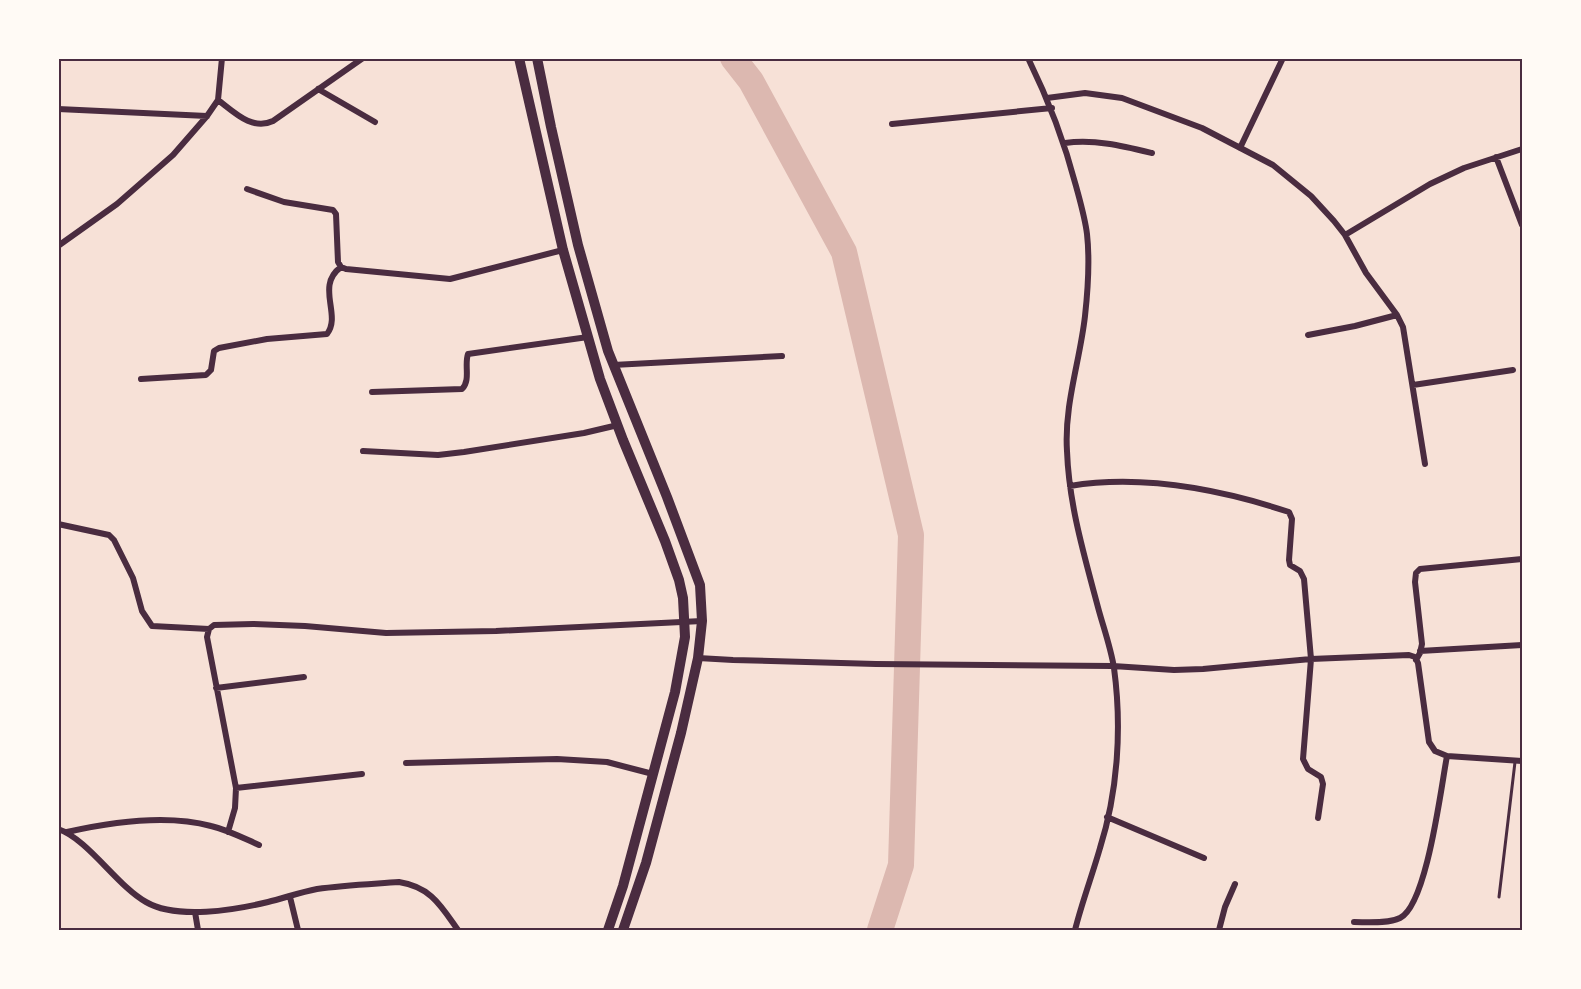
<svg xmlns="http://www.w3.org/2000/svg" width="1581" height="989" font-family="Roboto,sans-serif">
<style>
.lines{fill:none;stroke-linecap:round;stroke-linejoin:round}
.river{stroke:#dcb8b0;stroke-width:26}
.service{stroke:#4a2c40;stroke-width:3}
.minor{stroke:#4a2c40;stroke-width:6}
.primary{stroke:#4a2c40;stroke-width:10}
.neatline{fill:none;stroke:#4a2c40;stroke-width:2}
</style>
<rect width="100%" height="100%" fill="#f7e1d7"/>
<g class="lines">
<path class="river" d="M733 58 751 81 844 252 911 535 901 865 880 930"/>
<path class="service" d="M1499 897 1515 762"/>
<path class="minor" d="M1028 58C1049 101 1064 140 1076 186 1080 201 1085 218 1087 234 1090 261 1088 289 1085 316 1080 361 1064 405 1067 451 1069 506 1085 558 1099 611 1104 629 1111 649 1114 668 1122 727 1118 791 1100 848 1092 876 1082 902 1075 930
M318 89 375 122
M1047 98 1085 93 1122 98 1202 128 1273 165 1311 196 1334 221 1345 235 1366 273 1397 315 1403 327 1425 464
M218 100C234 112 252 131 273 121L363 58
M58 109 207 116
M892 124 1052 108
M1065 143C1095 139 1123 146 1152 153
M1240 148 1283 58
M1496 157 1522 225
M247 189 284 202 333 210 336 214 338 262 341 267 346 269 450 279 563 250
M1345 235 1430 184 1464 168 1522 149
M58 246 117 204 173 155 207 116 218 100 222 58
M1308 335 1355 326 1397 315
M613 365 782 356
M141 379 206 375 211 370 214 351 219 348 267 339 327 334C342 315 315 286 341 267
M1413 385 1513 370
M372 392 462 389C471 380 464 365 468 354L588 337
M363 451 438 455 464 452 584 433 618 425
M1070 486C1143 474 1219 489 1289 512L1292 519 1289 560 1290 565 1300 571 1304 579 1311 659 1303 759 1308 769 1321 777 1323 784 1318 818
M58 524 109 535 114 540 133 578 142 611 152 626 209 629
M1420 651 1522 645
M698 658 733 660 876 664 1113 666 1174 670 1203 669 1311 659 1409 655 1415 657 1418 663 1429 742 1435 751 1447 756 1522 761
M1416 660 1420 653 1422 644 1415 582 1416 573 1420 569 1522 559
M216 688 304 677
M406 763 557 759 607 762 653 774
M236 788 362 774
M1107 817 1204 858
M58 829C88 839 117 886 146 902 177 920 235 910 268 902 284 898 301 892 317 889 344 885 372 884 399 882 431 887 441 906 458 930
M67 832C111 822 167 814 211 826 228 830 243 838 259 845
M228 832 235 808 236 788 207 637 209 629 214 625 253 624 305 626 386 633 496 631 702 621
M290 897 298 930
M195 912 198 930
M1354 922C1367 922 1388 924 1400 918 1427 905 1441 787 1447 756
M1219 930 1225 907 1235 884"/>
<path class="primary" d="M519 58 563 250 600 379 623 440 665 541 679 580 683 598 685 637 675 692 623 886 608 930
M537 58 551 127 578 245 608 351 667 497 700 585 702 621 698 658 681 733 646 863 623 930"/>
</g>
<rect width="1581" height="989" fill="none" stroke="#fffaf5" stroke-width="120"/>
<rect x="60" y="60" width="1461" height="869" class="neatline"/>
</svg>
